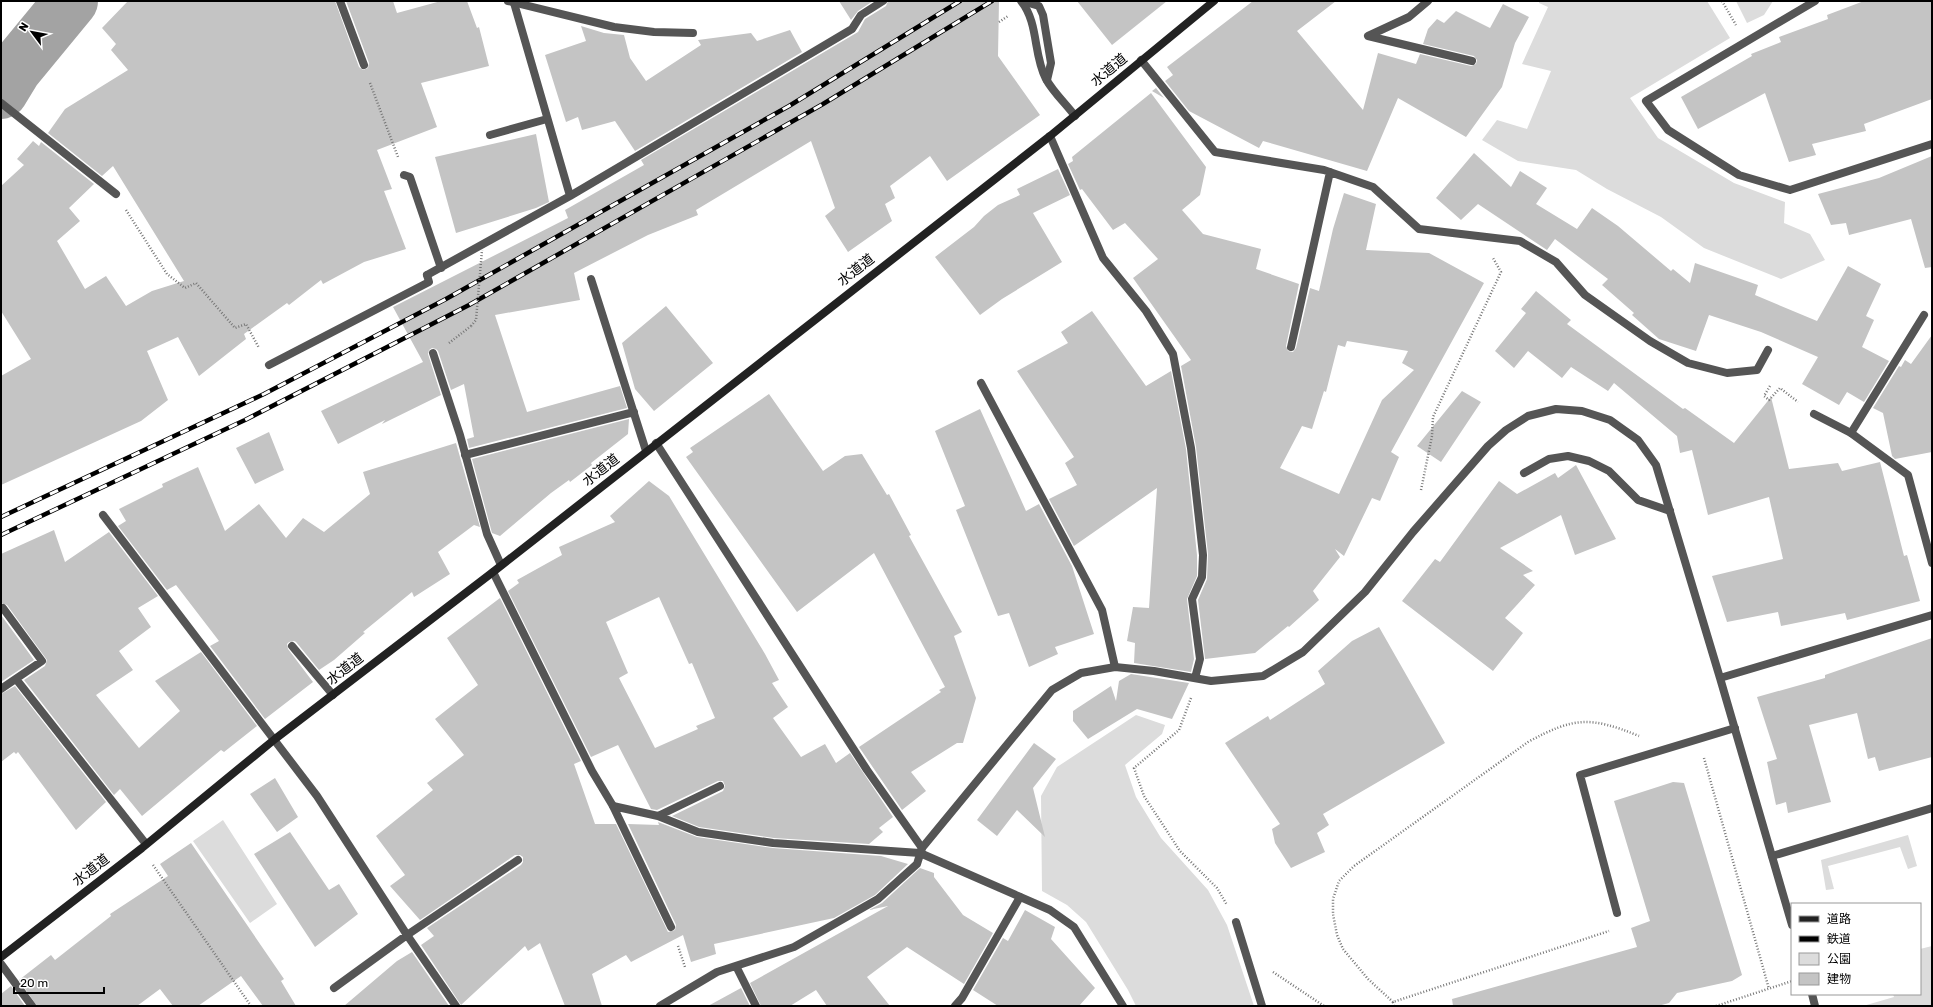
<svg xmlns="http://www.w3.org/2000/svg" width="1933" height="1007" font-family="Rubik,'Noto Sans JP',sans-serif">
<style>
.green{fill:#dcdcdc}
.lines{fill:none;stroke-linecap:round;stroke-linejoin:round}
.river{stroke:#a3a3a3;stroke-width:54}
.building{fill:#c4c4c4;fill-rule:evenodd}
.path{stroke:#777;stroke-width:2.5;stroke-dasharray:1 2;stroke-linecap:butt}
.lane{stroke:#555;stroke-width:8}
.street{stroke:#555;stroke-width:8}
.secondary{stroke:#222;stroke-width:8}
.rail-casing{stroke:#000;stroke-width:4.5}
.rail{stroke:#fff;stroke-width:3;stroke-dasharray:9;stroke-linecap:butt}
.path-bridge{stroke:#777;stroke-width:2.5;stroke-dasharray:1 2;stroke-linecap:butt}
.labels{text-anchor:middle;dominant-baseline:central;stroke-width:3;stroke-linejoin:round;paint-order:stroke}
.street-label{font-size:14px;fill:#000;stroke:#fff}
</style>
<rect width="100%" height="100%" fill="#fff"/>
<path class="green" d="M1539 1H1707L1730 38 1630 98 1658 138 1734 183 1785 202 1784 223 1810 234 1825 260 1781 279 1704 248 1661 217 1607 189 1576 170 1518 161 1482 140 1497 120 1527 129 1551 71 1522 64 1548 7 1539 3Z
M1736 1H1773L1764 15 1747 23Z
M1136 715 1165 725 1162 734 1125 765 1136 797 1161 838 1208 890 1227 925 1254 1006H1136L1128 990 1086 922 1067 905 1042 891 1041 796 1057 767Z
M223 820 277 904 250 923 193 841Z
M1908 835 1917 866 1908 869 1900 847 1828 866 1834 889 1826 890 1821 860Z
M1932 946V1006H1863L1894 997 1893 994H1920V949Z"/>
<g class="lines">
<path class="river" d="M1 92 15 69 71 1"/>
</g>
<path class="building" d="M128 1H335L359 67 363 70 368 68 369 63 346 1H393L397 13 441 1H467L477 28 479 27 489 66 421 83 437 127 377 150 392 189 384 191 406 249 364 262 323 284 321 280 289 305 287 303 244 334 246 339 199 376 178 337 147 351 168 400 141 421 1 485V376L31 359 1 311V186L24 165 17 159 33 141 39 146 41 142 94 184 69 208 80 221 57 241 85 289 106 276 126 306 152 291 184 281 113 166 102 176 48 133 65 109 128 70 111 50 116 44 102 28Z
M839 1H873L858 11 851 20Z
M888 1H999L998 56 1040 115 947 181 930 156 890 186 895 198 885 204 892 221 848 252 825 216 835 208 811 141 696 210 698 215 648 235 574 273 580 300 495 315 527 412 620 386 627 408 469 448 467 439 474 437 464 384 451 390 438 351 436 349 432 348 429 350 428 354 441 395 382 424 385 420 338 444 321 411 423 362 393 307 568 218 565 210 644 165 641 160 858 32 865 19 886 6Z
M1077 1H1167L1112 45Z
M1253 1H1336L1297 31 1363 110 1378 53 1416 64 1420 54 1471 66 1476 64 1477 60 1474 56 1423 44 1428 29 1437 19 1444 23 1456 11 1490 28 1503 4 1529 17 1515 43 1502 87 1466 137 1398 98 1367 171 1263 141 1259 148 1189 111 1165 81 1173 75 1167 67Z
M1864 1H1932V99L1864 124 1866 131 1812 144 1816 155 1789 162 1765 93 1698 129 1681 97 1752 56 1751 54 1781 42 1779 37 1828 19 1827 15Z
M581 26 604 33 624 35 630 58 646 81 701 45 698 40 751 33 757 41 790 30 802 52 635 151 615 121 582 130 578 117 566 122 545 55 586 41Z
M1156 88 1164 98 1152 91Z
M1151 93 1206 167 1200 195 1182 210 1203 234 1261 249 1256 269 1299 284 1286 346 1288 351 1293 352 1296 348 1310 288 1319 291 1333 229 1344 193 1376 204 1366 250 1429 253 1484 283 1391 452 1399 457 1380 501 1372 498 1344 556 1335 549 1340 557 1313 591 1319 600 1289 627 1288 626 1255 653 1205 659 1198 600 1207 579 1208 554 1196 447 1181 366 1191 360 1133 278 1158 259 1125 223 1113 230 1082 189 1080 190 1068 164 1073 161 1072 157ZM1347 341 1408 351 1402 363 1414 370 1382 400 1339 494 1280 468 1302 426 1312 429 1324 391 1326 392 1338 345 1345 347Z
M536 134 549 202 536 208 456 233 435 157Z
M1474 153 1511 187 1520 171 1547 188 1536 204 1577 229 1592 208 1618 226 1671 271 1673 269 1690 283 1695 263 1758 285 1755 295 1817 321 1848 266 1881 284 1866 316 1874 320 1862 347 1889 361 1864 402 1847 392 1839 405 1802 384 1818 357 1761 332 1709 315 1696 351 1659 339 1632 315 1634 313 1602 285 1608 279 1555 239 1547 250 1478 204 1461 220 1436 198Z
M1932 156V267L1925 268 1911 219 1849 235 1846 223 1831 225 1818 194 1879 178Z
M1058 169 1070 195 1033 213 1062 262 1002 299 980 315 935 257 974 227 984 216 998 205 1020 195 1017 189Z
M1536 291 1571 320 1567 324 1683 409 1685 408 1734 443 1771 397 1789 469 1838 463 1842 471 1880 462 1904 556 1907 555 1920 601 1847 620 1845 613 1781 626 1778 612 1727 622 1712 576 1783 559 1769 497 1708 515 1692 450 1680 453 1677 436 1614 383 1608 391 1571 367 1562 378 1528 351 1514 368 1495 351 1526 313 1521 309Z
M666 306 713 363 654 411 635 389 622 343Z
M1092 311 1146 386 1171 371 1186 449 1197 555V576L1187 599 1194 659 1191 672 1134 663 1135 643 1127 641 1133 607 1149 608 1157 488 1074 546 1049 499 1077 485 1065 463 1074 457 1017 371 1068 343 1061 332Z
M1932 335V452L1895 459 1892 456 1883 413 1873 408 1899 366 1901 367 1905 360 1911 364Z
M1462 391 1481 402 1441 462 1417 446Z
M769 394 823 471 845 456 862 454 887 495 889 494 911 535 909 536 962 632 954 636 976 698 963 743H957L911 772 926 791 902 810 859 747 941 692 939 690 945 687 874 553 797 612 686 457 693 452 690 448Z
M980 409 1026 511 1039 504 1072 566 1094 634 1055 647 1058 654 1029 667 1009 613 998 616 956 510 965 506 935 431Z
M629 419 628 434 591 463 592 465 570 482 569 480 551 493 500 536 492 533 472 459Z
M269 432 284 470 255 484 236 448Z
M456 443 480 527 474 525 438 552 450 574 414 597 412 592 363 632 365 633 334 660 319 670 296 642 294 641 289 642 287 644 288 649 313 682 265 719 210 646 219 641 176 585 167 590 118 526 126 521 119 509 163 487 162 484 198 467 225 531 259 504 286 538 303 518 324 532 370 494 363 472Z
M1576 465 1616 539 1575 555 1561 515 1500 548 1533 571 1523 575 1535 585 1505 618 1523 633 1493 671 1402 601 1435 559 1440 562 1499 481 1517 494 1555 473 1558 478Z
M649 481 669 496 765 654 779 680 772 683 788 707 773 718 801 757 825 744 836 763 850 753 893 817 879 828 883 832 869 844 774 838 699 827 672 816 723 791 725 786 723 781H718L657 810 651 809 618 745 591 757 508 591 519 583 517 580 562 555 559 547 615 522 610 516ZM659 597 689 664 692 663 715 718 696 726 698 729 655 748 619 678 628 673 606 622Z
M54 530 65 562 109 532 158 596 138 608 151 627 119 651 133 670 96 695 139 748 180 711 155 681 201 652 257 726 224 752 221 750 142 816 120 789 114 795 24 680 45 666 47 660 7 605 1 603V554Z
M500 598 581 761 574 764 595 824H616L668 932 675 930 676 925 628 824 659 825 658 822 697 837 773 848 881 856 908 864 875 895 834 918 714 944 716 954 691 962 683 935 631 962 626 955 592 974 602 1006H565L540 943 528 951 525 946 461 1005 421 945 434 936 427 928 521 865 523 862V857L520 855H515L420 920 390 886 405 875 376 836 433 790 427 783 464 755 435 719 478 685 447 638Z
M1 615 34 660 1 682Z
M1379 627 1445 743 1323 814 1329 825 1317 833 1325 852 1291 868 1275 843 1272 829 1280 824 1225 743 1268 716 1270 720 1325 684 1318 671 1352 641Z
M1932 638V757L1879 771 1875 757 1868 759 1857 713 1809 725 1831 802 1788 813 1786 802 1776 805 1767 762 1777 759 1757 697 1825 678V675Z
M1131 674 1189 683 1172 719 1137 709 1088 739 1073 721V711L1111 686 1116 701 1119 681Z
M15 686 106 802 76 830 18 752 16 754 14 752 1 762V694Z
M1034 743 1056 759 1033 788 1045 837 1017 810 997 836 977 820Z
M275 778 298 817 277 832 250 794Z
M1673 782 1684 783 1742 975 1732 981 1677 993 1669 1003 1658 1006H1453L1452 999 1637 947 1631 928 1650 921 1614 801Z
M290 832 329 890 339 884 358 914 315 947 254 854Z
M191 843 284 979 281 981 296 1006H263L241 976 198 1006H173L160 989 137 1006H37L19 980 51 955 55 960 111 916 110 914 168 876 160 864Z
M920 868 934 873V877L963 915 993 933 964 984 907 947 867 977 890 1006H827L816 990 790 1006H761L750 983 888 906 869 910 882 903Z
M1025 910 1055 927 1051 939 1095 988 1079 1006H998L973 990 1003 938 1008 941Z
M412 952 449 1006H344L397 961Z
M11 986 25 1006H1V994Z
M741 988 750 1006H708Z"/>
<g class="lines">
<path class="path" d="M1722 1 1736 25
M999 22 1008 16
M370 83 398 157
M126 210 167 274 185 288 196 283 235 328 246 324 259 348
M449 343 471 326
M1770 386 1764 396 1769 400 1780 388 1798 402
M1421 490 1432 436 1433 417 1501 272 1493 258
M1191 698 1179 730 1134 768 1144 796 1180 851 1217 888 1227 905
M1704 758 1769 989
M153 865 251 1006
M678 946 685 967
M1273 972 1324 1006
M1393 1002 1368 979 1343 949 1337 935 1333 914V899L1339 881 1354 866 1528 742C1574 717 1590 716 1639 736
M1394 1006 1393 1002 1609 931
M1716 1006 1792 981"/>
<path class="lane" d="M340 1 364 65
M508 1 614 27 654 32 693 33
M1022 1 1039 6 1043 15 1051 63 1047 80
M1428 1 1409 17 1368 36 1472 61
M1141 60 1215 152 1324 170 1373 187 1419 229 1520 241 1556 262 1585 295 1650 341 1688 363 1727 373 1757 370 1768 350
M490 135 547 119
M404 175 410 177 441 268
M1291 347 1330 172
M433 353 460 435 487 534 501 565
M269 365 429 282 427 275
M981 383 1102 610 1115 667
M1814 414 1851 433
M1524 473 1549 459 1568 456 1589 461 1609 471 1638 500 1670 511
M103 515 317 796 407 935 456 1006
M292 646 333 695
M16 679 146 844
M1 689 42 661 3 608
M658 816 698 832 773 843 920 853
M1772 856 1932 808
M1617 913 1580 775 1735 728
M671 927 613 806 658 816 720 786
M1 964 32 1006
M736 966 756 1006
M334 988 407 935
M660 1006 717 972 794 947 878 899 917 864 922 848
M955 1006 962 998 1020 897"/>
<path class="street" d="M1021 1C1039 23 1033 55 1046 79 1053 92 1066 104 1075 116
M1815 1 1646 101 1668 130 1739 175 1790 190 1932 144
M514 3 570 196
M1 103 116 194
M1050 136 1103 258 1146 311 1173 354 1191 448 1203 555 1202 577 1192 599 1200 659 1195 678
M427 275 570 196 852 29 861 15 883 1
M591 279 646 451
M1924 315 1851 433 1908 475 1932 563
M656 443 867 770 922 848 1052 690 1081 673 1115 667 1154 671 1211 681 1263 676 1303 652 1365 592 1413 532 1488 446 1506 430 1528 416 1556 409 1582 411 1610 420 1638 440 1656 465 1720 678 1792 925
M465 455 634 412
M493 572 592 771 613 806
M1720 678 1932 615
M920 853 1050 910 1074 927 1123 1006
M1236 922 1262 1006
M407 935 518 860
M1812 994 1815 1006"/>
<path class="secondary" d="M1 957 142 848 275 739 493 572 1050 136 1214 1"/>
<defs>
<path id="rail" d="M1 517 264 394 446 299 789 106 960 1
M1 535 245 420 469 305 823 104 992 1"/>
</defs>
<use href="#rail" class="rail-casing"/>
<use href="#rail" class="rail"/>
<path class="path-bridge" d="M471 326 476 320 482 250"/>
</g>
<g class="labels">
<g class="street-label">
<text transform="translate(1109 70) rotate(-40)">水道道</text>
<text transform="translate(856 270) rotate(-38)">水道道</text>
<text transform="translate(601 470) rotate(-38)">水道道</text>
<text transform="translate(345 669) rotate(-38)">水道道</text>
<text transform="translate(91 870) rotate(-38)">水道道</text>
</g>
</g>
<rect width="1933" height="1007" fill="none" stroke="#000000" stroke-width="4"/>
<rect x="1791" y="903" width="130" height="92" fill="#ffffff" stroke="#999999"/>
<rect x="1799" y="916" width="20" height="6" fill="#222222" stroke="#999999"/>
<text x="1827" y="923" font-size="12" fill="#000000">道路</text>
<rect x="1799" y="936" width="20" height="6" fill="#000000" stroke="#999999"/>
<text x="1827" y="943" font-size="12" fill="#000000">鉄道</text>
<rect x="1799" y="953" width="20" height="12" fill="#dcdcdc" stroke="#999999"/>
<text x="1827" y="963" font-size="12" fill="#000000">公園</text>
<rect x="1799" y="973" width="20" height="12" fill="#c4c4c4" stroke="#999999"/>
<text x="1827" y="983" font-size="12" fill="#000000">建物</text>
<g transform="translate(32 32) rotate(302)" stroke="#ffffff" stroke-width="3" paint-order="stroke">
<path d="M0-3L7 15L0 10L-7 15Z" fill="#000000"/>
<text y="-6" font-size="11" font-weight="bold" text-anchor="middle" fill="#000000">N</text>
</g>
<path d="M14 987v6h90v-6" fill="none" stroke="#000000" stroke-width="2"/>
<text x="20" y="987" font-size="12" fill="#000000" stroke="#ffffff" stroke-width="3" paint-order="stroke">20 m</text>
</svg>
